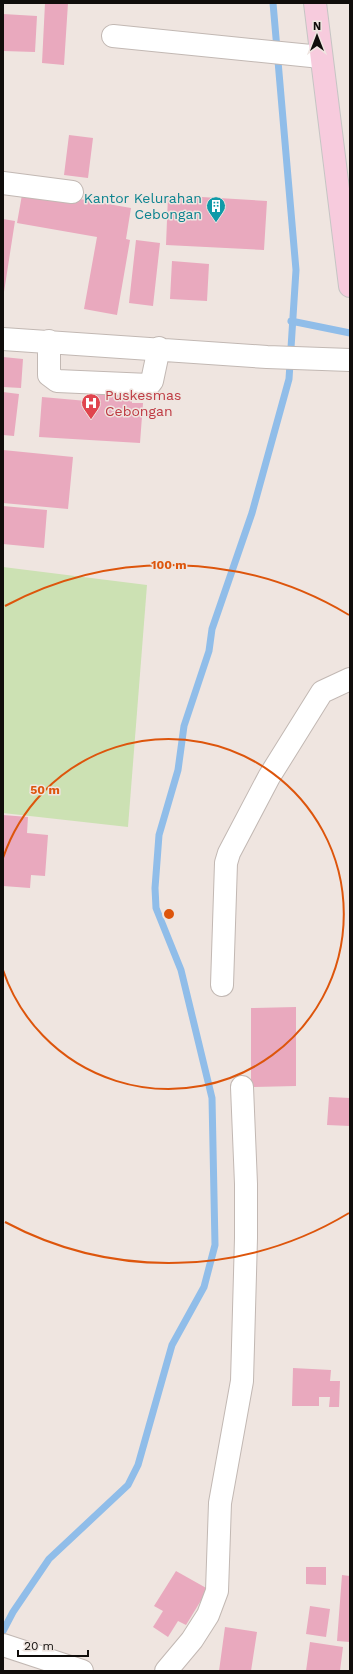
<svg xmlns="http://www.w3.org/2000/svg" width="353" height="1674" font-family="'Work Sans',sans-serif">
<style>
.green{fill:#cce1b3}
.lines{fill:none;stroke-linecap:round;stroke-linejoin:round}
.stream{stroke:#90bde9;stroke-width:7}
.building{fill:#e9a9be}
.minor-casing{stroke:#c2b8b3;stroke-width:24}
.major-casing{stroke:#c6c5c4;stroke-width:24}
.minor{stroke:#fff;stroke-width:22}
.major{stroke:#f7cbdd;stroke-width:22}
.ring{fill:none;stroke:#dd550c;stroke-width:2}
.labels{text-anchor:middle;dominant-baseline:central;stroke-width:3;stroke-linejoin:round;paint-order:stroke}
.culture-label{font-size:14px;fill:#0d838f;stroke:#efe5e0;text-anchor:end}
.health-label{font-size:14px;fill:#be3a42;stroke:#efe5e0;text-anchor:start}
.centre{fill:#dd550c;stroke:#efe5e0;stroke-width:2}
.ring-label{font-size:12px;text-anchor:middle;font-weight:bold;fill:#dd550c;stroke:#efe5e0;stroke-width:3;stroke-linejoin:round;paint-order:stroke}
</style>
<rect width="100%" height="100%" fill="#efe5e0"/>
<path class="green" d="M3 567 147 585 128 827 3 813Z"/>
<g class="lines">
<path class="stream" d="M291 321 350 333
M3 1631 13 1612 49 1559 128 1485 138 1465 172 1345 204 1287 215 1245 212 1098 181 970 156 908 155 888 159 835 178 770 184 726 209 651 212 629 252 513 289 379 296 270 273 3"/>
</g>
<path class="building" d="M45 3H68L64 65 42 63Z
M3 14 37 16 35 52 3 51Z
M69 135 93 138 88 178 64 175Z
M23 189 131 208 126 239 130 240 117 315 84 309 97 237 17 223Z
M168 195 267 201 264 250 166 245Z
M3 219 15 221 4 292H3Z
M136 240 160 243 153 306 129 303Z
M172 261 209 264 207 301 170 299Z
M3 357 23 359 21 388 3 387Z
M88 386 132 388V403H143L140 443 39 437 42 397 87 401Z
M3 392 19 394 14 436 3 435Z
M3 450 73 457 68 509 3 503Z
M3 506 47 510 44 548 3 544Z
M3 815 28 817 27 833 48 835 45 876 31 875 30 888 3 886Z
M296 1007V1086L251 1087V1008Z
M329 1097 350 1098V1126L327 1125Z
M293 1368 331 1370 330 1381H340L339 1407H329L330 1397H319V1406H292Z
M306 1567H326V1585L306 1584Z
M176 1571 208 1589 186 1625 178 1621 168 1637 153 1627 163 1611 154 1606Z
M342 1575 350 1576V1642L337 1641Z
M310 1606 330 1609 326 1637 306 1634Z
M225 1627 257 1632 251 1671H219Z
M310 1642 343 1647 340 1671H306Z"/>
<g class="lines">
<defs>
<path id="minor" d="M113 36 321 57
M3 183 72 192
M3 339 267 357 350 360
M49 341V375L57 381 149 385 152 381 159 348
M222 985 226 863 229 853 269 777 322 692 350 679
M3 1645 82 1671
M166 1671 192 1640 208 1615 217 1591 220 1503 242 1381 246 1238V1184L242 1087"/>
<path id="major" d="M315 3 350 286"/>
</defs>
<use href="#minor" class="minor-casing"/>
<use href="#major" class="major-casing"/>
<use href="#minor" class="minor"/>
<use href="#major" class="major"/>
</g>
<g class="ring">
<path d="M3 858A175 175 0 1 1 3 970"/>
<path d="M349 1213A349 349 0 0 1 5 1222M5 606A349 349 0 0 1 349 615"/>
</g>
<defs>
<symbol id="building-pin" viewBox="-11 -11 22 30"><path d="M0 17L-7.5 6A9.5 9.5 0 1 1 7.5 6Z" fill="#0f9aa8" stroke="#efe5e0"/><path d="M-4-6H4V6H1V3H-1V6H-4ZM-2.5-4.3h1.7v1.8h-1.7ZM.8-4.3h1.7v1.8H.8ZM-2.5-1h1.7V.8h-1.7ZM.8-1h1.7V.8H.8Z" fill="#fff"/></symbol>
<symbol id="hospital-pin" viewBox="-11 -11 22 30"><path d="M0 17L-7.5 6A9.5 9.5 0 1 1 7.5 6Z" fill="#e0444e" stroke="#efe5e0"/><path d="M-5-5h3v3.5h4V-5h3V5h-3V1.5h-4V5h-3Z" fill="#fff"/></symbol>
</defs>
<g fill-rule="evenodd">
<use href="#building-pin" x="205" y="195" width="22" height="30"/>
<use href="#hospital-pin" x="80" y="392" width="22" height="30"/>
</g>
<g class="labels">
<g class="culture-label">
<text x="202" y="198">Kantor Kelurahan<tspan x="202" dy="16">Cebongan</tspan></text>
</g>
<g class="health-label">
<text x="105" y="395">Puskesmas<tspan x="105" dy="16">Cebongan</tspan></text>
</g>
</g>
<circle cx="169" cy="914" r="6" class="centre"/>
<g class="ring-label">
<text x="169" y="569">100 m</text>
<text x="45" y="794">50 m</text>
</g>
<rect width="353" height="1674" fill="none" stroke="#100d0b" stroke-width="8"/>
<g transform="translate(317 36)" stroke="#efe5e0" stroke-width="3" paint-order="stroke">
<path d="M0-3L7 15L0 10L-7 15Z" fill="#100d0b"/>
<text y="-6" font-size="11" font-weight="bold" text-anchor="middle" fill="#100d0b">N</text>
</g>
<path d="M18 1650v6h70v-6" fill="none" stroke="#100d0b" stroke-width="2"/>
<text x="24" y="1650" font-size="12" fill="#100d0b" stroke="#efe5e0" stroke-width="3" paint-order="stroke">20 m</text>
</svg>
